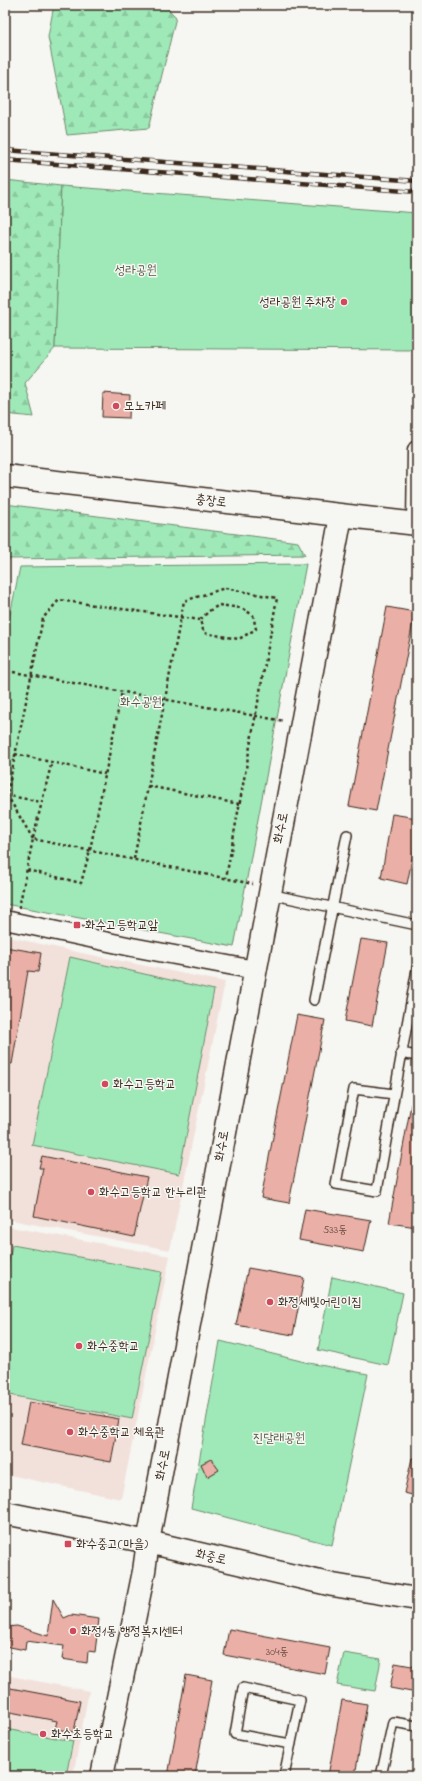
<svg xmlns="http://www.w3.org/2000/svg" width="422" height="1781" font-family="'Indie Flower','Poor Story',sans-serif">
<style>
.built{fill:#f2e1db}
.forest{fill:url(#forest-firs);stroke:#6d8a6b}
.park{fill:#9fe9b8;stroke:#6d8a6b}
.building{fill:#eaafa6;stroke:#3b2a1e}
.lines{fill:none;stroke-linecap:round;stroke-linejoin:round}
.lane-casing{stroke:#3b2a1e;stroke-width:12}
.street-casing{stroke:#3b2a1e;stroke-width:21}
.secondary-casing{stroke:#3b2a1e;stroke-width:25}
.primary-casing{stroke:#3b2a1e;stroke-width:25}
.path{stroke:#3b2a1e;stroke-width:2.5;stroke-dasharray:3 3;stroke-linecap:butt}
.lane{stroke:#f6f6f2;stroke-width:9}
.street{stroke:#f6f6f2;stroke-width:18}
.secondary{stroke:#f6f6f2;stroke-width:22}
.primary{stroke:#f6f6f2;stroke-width:22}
.rail-casing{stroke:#3b2a1e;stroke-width:4.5}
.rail{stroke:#f6f6f2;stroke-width:3;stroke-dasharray:9;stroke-linecap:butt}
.poi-dot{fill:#d1495b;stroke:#f6f6f2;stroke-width:1.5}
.labels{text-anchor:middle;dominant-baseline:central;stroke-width:3;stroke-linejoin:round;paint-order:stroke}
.number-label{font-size:11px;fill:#674b40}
.park-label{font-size:13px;fill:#545a44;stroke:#f6f6f2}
.poi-label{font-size:13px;fill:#3b2a1e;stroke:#f6f6f2;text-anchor:start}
.street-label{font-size:13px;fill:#3b2a1e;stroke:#f6f6f2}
</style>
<defs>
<pattern id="forest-firs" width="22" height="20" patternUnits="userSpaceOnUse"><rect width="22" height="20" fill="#9fe9b8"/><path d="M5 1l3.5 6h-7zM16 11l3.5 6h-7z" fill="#8ac89e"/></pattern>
</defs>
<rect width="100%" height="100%" fill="#f6f6f2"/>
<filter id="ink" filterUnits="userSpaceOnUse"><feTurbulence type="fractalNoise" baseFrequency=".025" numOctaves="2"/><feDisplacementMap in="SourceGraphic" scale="8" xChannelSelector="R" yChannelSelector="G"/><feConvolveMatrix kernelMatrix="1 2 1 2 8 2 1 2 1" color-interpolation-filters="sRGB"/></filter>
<g filter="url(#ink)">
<path class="built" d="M5 936 72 951 225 982 170 1250 5 1219Z
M5 1226 170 1256 121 1499 5 1474Z
M5 1675 89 1691 73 1776H5Z"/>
<path class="forest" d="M54 5H164L176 17 149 128 67 135 48 37Z
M5 180 61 186 55 348 25 383 34 417 5 414Z
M5 504 298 542 305 555 5 559Z"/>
<path class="park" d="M61 186 417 213V350L55 348Z
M306 564 234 947 5 904V639L20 567Z
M70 957 214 990 179 1174 32 1145Z
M12 1245 162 1272 132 1419 10 1395 5 1417V1283Z
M332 1277 403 1293 388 1365 318 1350Z
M220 1341 309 1363 368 1374 332 1545 191 1508Z
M344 1653 381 1659 375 1691 337 1685Z
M5 1729 73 1741 66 1776H5Z"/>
<path class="building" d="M103 393 130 395 129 418 102 417Z
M387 607 415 612 376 811 349 806Z
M392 814 417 818V835L407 884 381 878Z
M361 939 388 943 372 1026 345 1021Z
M5 947 41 953 38 972 28 971 12 1064 5 1063Z
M297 1015 325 1020 289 1203 261 1198Z
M411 1104H417V1227L389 1223Z
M42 1156 147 1177 134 1237 34 1216 43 1168H39Z
M305 1209 371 1220 364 1252 299 1240Z
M248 1268 304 1278 293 1335 236 1325Z
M29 1402 119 1419 111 1462 21 1445Z
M412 1458 417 1459V1496L404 1493Z
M211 1459 219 1470 207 1477 201 1464Z
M53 1599 64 1618 71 1615 99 1619 95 1652 88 1651 87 1663 62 1659 64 1646 26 1641 25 1650 5 1646V1627L17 1626 48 1636Z
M229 1629 330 1648 325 1674 224 1655Z
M395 1663 417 1667V1693L390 1688Z
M186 1675 212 1680 195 1776H168Z
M5 1687 80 1701 74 1732 55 1729 57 1721 5 1711Z
M342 1700 367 1704 355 1776H328Z"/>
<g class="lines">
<defs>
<path id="lane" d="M269 894 417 925
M314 1000 347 835
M401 1053 417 1056
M394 1094 354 1089 336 1184 377 1191 417 969
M284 1776 300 1700 243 1688 235 1734 291 1744
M381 1776 393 1722 417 1726"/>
<path id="street" d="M416 524 417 450
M5 920 132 947 255 970"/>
<path id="secondary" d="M5 1513 148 1542 333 1585 417 1599
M102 1776 144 1571 148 1542 341 516"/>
<path id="primary" d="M5 476 417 524"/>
</defs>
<use href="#lane" class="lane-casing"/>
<use href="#street" class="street-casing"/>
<use href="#secondary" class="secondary-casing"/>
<use href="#primary" class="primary-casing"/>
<path class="path" d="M219 605 241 608 253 615 256 629 239 639 204 633 200 620 209 611Z
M13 672 284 721
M15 754 105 774
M148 786 239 804
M6 795 41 802
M33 838 52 761
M33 839 7 795 43 618 59 600 200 620
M134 859 184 601 225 588 277 598 226 878
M27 870 81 883 90 850 122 691
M19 908 33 839 253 884"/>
<use href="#lane" class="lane"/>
<use href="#street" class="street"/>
<use href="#secondary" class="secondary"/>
<use href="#primary" class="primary"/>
<defs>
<path id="rail" d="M5 150 417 181
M5 160 417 192"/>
</defs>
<use href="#rail" class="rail-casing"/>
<use href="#rail" class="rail"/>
</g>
</g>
<g class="poi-dot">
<circle cx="344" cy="302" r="4"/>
<circle cx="116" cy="406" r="4"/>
<rect x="73" y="921" width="8" height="8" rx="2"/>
<circle cx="105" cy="1084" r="4"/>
<circle cx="91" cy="1192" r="4"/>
<circle cx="270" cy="1302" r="4"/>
<circle cx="79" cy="1346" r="4"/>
<circle cx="70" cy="1432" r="4"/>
<rect x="64" y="1540" width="8" height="8" rx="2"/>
<circle cx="73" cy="1631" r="4"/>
<circle cx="43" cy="1734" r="4"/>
</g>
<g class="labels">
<g class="number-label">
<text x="335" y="1230">533동</text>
<text x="277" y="1652">304동</text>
</g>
<g class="park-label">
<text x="136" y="270">성라공원</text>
<text x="141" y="702">화수공원</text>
<text x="279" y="1438">진달래공원</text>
</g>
<g class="poi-label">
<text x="336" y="302" text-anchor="end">성라공원 주차장</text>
<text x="124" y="406">모노카페</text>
<text x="85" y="925">화수고등학교앞</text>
<text x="113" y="1084">화수고등학교</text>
<text x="99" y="1192">화수고등학교 한누리관</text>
<text x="278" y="1302">화정세빛어린이집</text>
<text x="87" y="1346">화수중학교</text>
<text x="78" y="1432">화수중학교 체육관</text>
<text x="76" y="1544">화수중고(마을)</text>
<text x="81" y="1631">화정1동 행정복지센터</text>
<text x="51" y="1734">화수초등학교</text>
</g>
<g class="street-label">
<text transform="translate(211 501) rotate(7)">충장로</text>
<text transform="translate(281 828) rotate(-79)">화수로</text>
<text transform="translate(222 1146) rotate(-80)">화수로</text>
<text transform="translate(163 1465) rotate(-79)">화수로</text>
<text transform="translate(211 1557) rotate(13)">화중로</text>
</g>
</g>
<rect width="422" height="1781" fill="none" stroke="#f6f6f2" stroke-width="20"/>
<rect x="10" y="10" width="402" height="1761" fill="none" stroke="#3b2a1e" stroke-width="1.5" filter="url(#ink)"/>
</svg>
